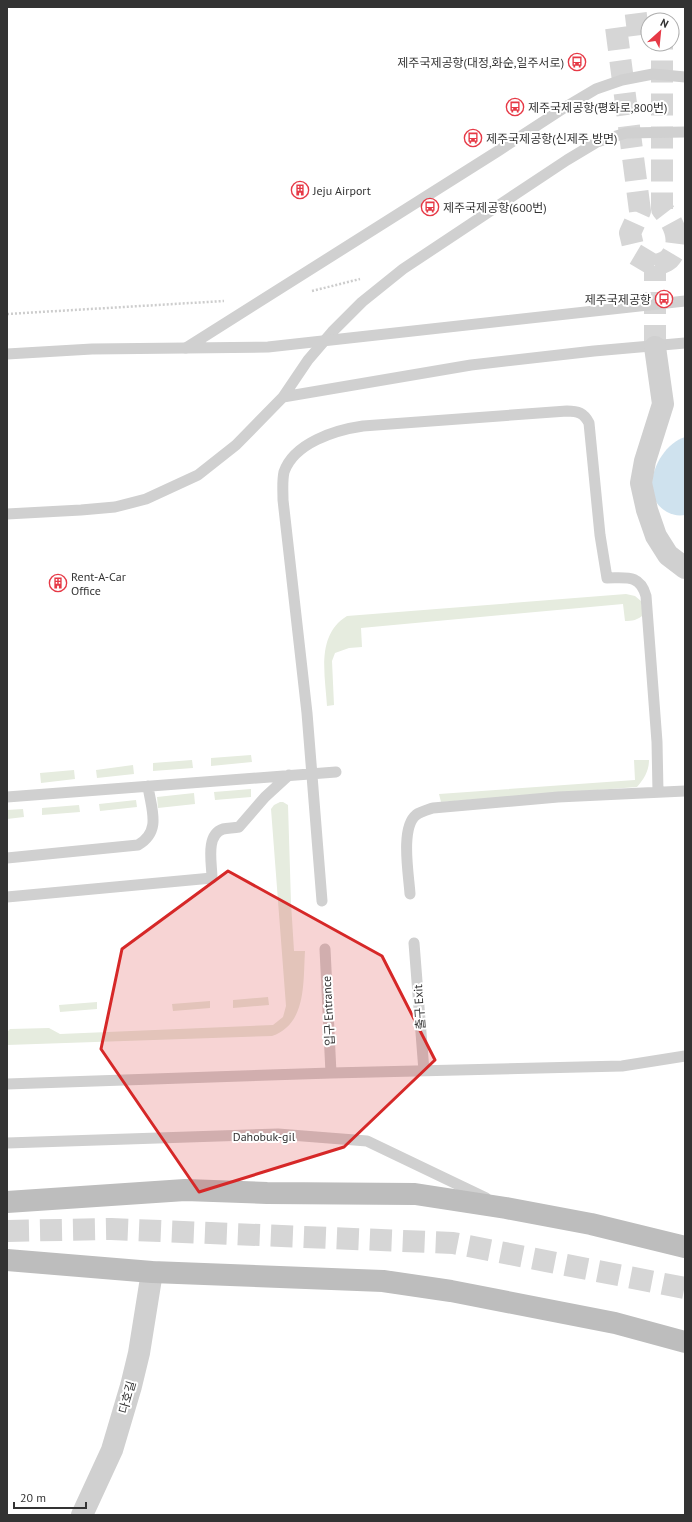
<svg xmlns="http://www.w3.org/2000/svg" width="692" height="1522" font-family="'PT Sans','Noto Sans KR',sans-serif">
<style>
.green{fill:#e6ecdf}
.water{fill:#cfe2ee}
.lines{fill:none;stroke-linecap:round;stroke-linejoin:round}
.street-tunnel{stroke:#d6d6d6;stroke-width:22;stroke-dasharray:22 11;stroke-linecap:butt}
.secondary-tunnel{stroke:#d6d6d6;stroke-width:22;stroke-dasharray:22 11;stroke-linecap:butt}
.path{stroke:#cdcdcd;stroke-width:2.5;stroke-dasharray:2 2;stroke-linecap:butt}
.lane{stroke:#d0d0d0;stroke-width:11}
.street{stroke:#d0d0d0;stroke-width:22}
.secondary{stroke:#bdbdbd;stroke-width:22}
.lane-bridge{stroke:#d0d0d0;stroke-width:11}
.marked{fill:#d62828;fill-opacity:0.2;stroke:#d62828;stroke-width:3;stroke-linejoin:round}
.labels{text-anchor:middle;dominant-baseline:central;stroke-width:4;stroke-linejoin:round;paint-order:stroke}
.poi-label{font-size:12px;fill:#333;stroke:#fff;text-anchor:start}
.street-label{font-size:12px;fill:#333;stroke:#fff}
</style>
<rect width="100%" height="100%" fill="#fff"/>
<path class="green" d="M626 594 635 596 641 601 643 615C638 620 632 621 625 621L623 604 361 628 362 647 349 648 335 653 332 661 334 705 327 706C325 674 316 635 347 616Z
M251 755 252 762 211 766V758Z
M192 760 193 768 153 771V763Z
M634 760H649C649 771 644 779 637 787L441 802 439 794 635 780Z
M133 765 134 774 97 778 96 770Z
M74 770 75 779 41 783 40 773Z
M251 789V797L215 800 214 792Z
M194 793 195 804 158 808 157 797Z
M136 800 137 807 100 811 99 804Z
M280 802H283L288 805 291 903 294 951H305C303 982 307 1024 272 1036L7 1045V1032L10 1029 49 1028 60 1034 273 1025 283 1017 286 1006 271 809 274 805Z
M79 805 80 812 42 815V808Z
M23 809 24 817 7 819V810Z
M268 997 269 1005 233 1008V1000Z
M210 1001V1008L173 1011 172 1004Z
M97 1002V1009L60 1012 59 1005Z"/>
<path class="water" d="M685 437V515C678 516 673 515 667 512 636 495 658 445 685 437Z"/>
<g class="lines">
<path class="street-tunnel" d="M648 23 616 27 640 211 630 233 635 254 655 266
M655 266C659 264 666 262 669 259 684 242 674 223 662 209V44
M655 347V266"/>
<path class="secondary-tunnel" d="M7 1231 111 1229 453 1243 685 1288"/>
<path class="path" d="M312 291 360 279
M7 314 224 301"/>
<path class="lane" d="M7 354 92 349 186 348
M283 397 471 365 594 351 685 343
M7 514 81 510 115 507 146 499 198 475 236 445 283 397 308 360 332 332 362 302 403 269 567 160 597 142 626 133 685 132
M7 797 336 772
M7 858 138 845C162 831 151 809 148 786
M410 894C409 876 400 828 416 815 420 812 427 810 433 808L558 797 685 791
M7 897 212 878C212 864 205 835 223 829 228 828 234 828 239 827L265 797 289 775
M322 901 307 713 283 500C283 491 282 481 284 472 294 443 335 430 363 426L567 411C578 411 584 413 589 423L600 535 607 578C626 578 640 574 646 596L657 742 658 792
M414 943 424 1071
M325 949 331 1073
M7 1084 331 1073 622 1066 685 1056
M7 1143 278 1134 367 1141 486 1198"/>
<path class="street" d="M655 347 663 404 645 461 641 483 647 510 656 536 668 555 685 568
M82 1515 112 1450 131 1386 139 1353 152 1272"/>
<path class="secondary" d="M7 1202 185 1190 267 1193 415 1194 506 1208 591 1224 685 1247
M7 1260 152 1272 383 1281 451 1291 615 1323 685 1342"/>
<path class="lane-bridge" d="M186 348 498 151 564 108 596 89 622 80 653 74 685 77
M186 348 268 347 685 301"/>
</g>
<path class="marked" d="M228 871 382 956 435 1060 344 1147 199 1192 101 1049 122 949Z"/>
<defs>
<symbol id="bus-ring" viewBox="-11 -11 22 22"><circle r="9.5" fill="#fff" stroke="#e63946" stroke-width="1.5"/><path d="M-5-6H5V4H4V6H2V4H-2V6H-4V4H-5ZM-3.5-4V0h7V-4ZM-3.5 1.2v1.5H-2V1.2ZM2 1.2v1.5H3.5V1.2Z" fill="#e63946"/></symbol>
<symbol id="building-ring" viewBox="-11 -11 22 22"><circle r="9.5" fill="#fff" stroke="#e63946" stroke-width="1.5"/><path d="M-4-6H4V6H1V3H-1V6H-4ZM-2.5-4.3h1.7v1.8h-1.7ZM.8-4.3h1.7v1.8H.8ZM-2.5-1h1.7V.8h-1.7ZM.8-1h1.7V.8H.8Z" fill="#e63946"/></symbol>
</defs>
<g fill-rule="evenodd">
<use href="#bus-ring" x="567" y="52" width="20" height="20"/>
<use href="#bus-ring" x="505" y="97" width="20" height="20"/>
<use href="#bus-ring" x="463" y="128" width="20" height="20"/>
<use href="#building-ring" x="290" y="180" width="20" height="20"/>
<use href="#bus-ring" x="420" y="197" width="20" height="20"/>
<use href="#bus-ring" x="654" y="289" width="20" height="20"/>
<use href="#building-ring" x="48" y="573" width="20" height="20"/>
</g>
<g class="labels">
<g class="poi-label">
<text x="564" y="62" text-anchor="end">제주국제공항(대정,화순,일주서로)</text>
<text x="528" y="107">제주국제공항(평화로,800번)</text>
<text x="486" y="138">제주국제공항(신제주 방면)</text>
<text x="313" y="190">Jeju Airport</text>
<text x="443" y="207">제주국제공항(600번)</text>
<text x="651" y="299" text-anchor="end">제주국제공항</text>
<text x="71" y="576">Rent-A-Car<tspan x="71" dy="14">Office</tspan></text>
</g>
<g class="street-label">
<text transform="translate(419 1007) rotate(-94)">출구 Exit</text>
<text transform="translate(328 1011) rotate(-93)">입구 Entrance</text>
<text x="264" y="1136">Dahobuk-gil</text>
<text transform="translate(127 1397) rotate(-74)">다호길</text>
</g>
</g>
<rect width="692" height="1522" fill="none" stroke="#333333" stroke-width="16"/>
<g transform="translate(660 32) rotate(27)"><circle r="19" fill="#ffffff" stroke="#adadad"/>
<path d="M0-3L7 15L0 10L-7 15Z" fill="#e63946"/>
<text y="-6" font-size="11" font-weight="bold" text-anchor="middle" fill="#333333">N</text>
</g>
<path d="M14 1502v6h72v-6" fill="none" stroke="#333333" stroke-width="2"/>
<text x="20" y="1502" font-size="12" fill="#333333" stroke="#ffffff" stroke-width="3" paint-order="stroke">20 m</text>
</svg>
